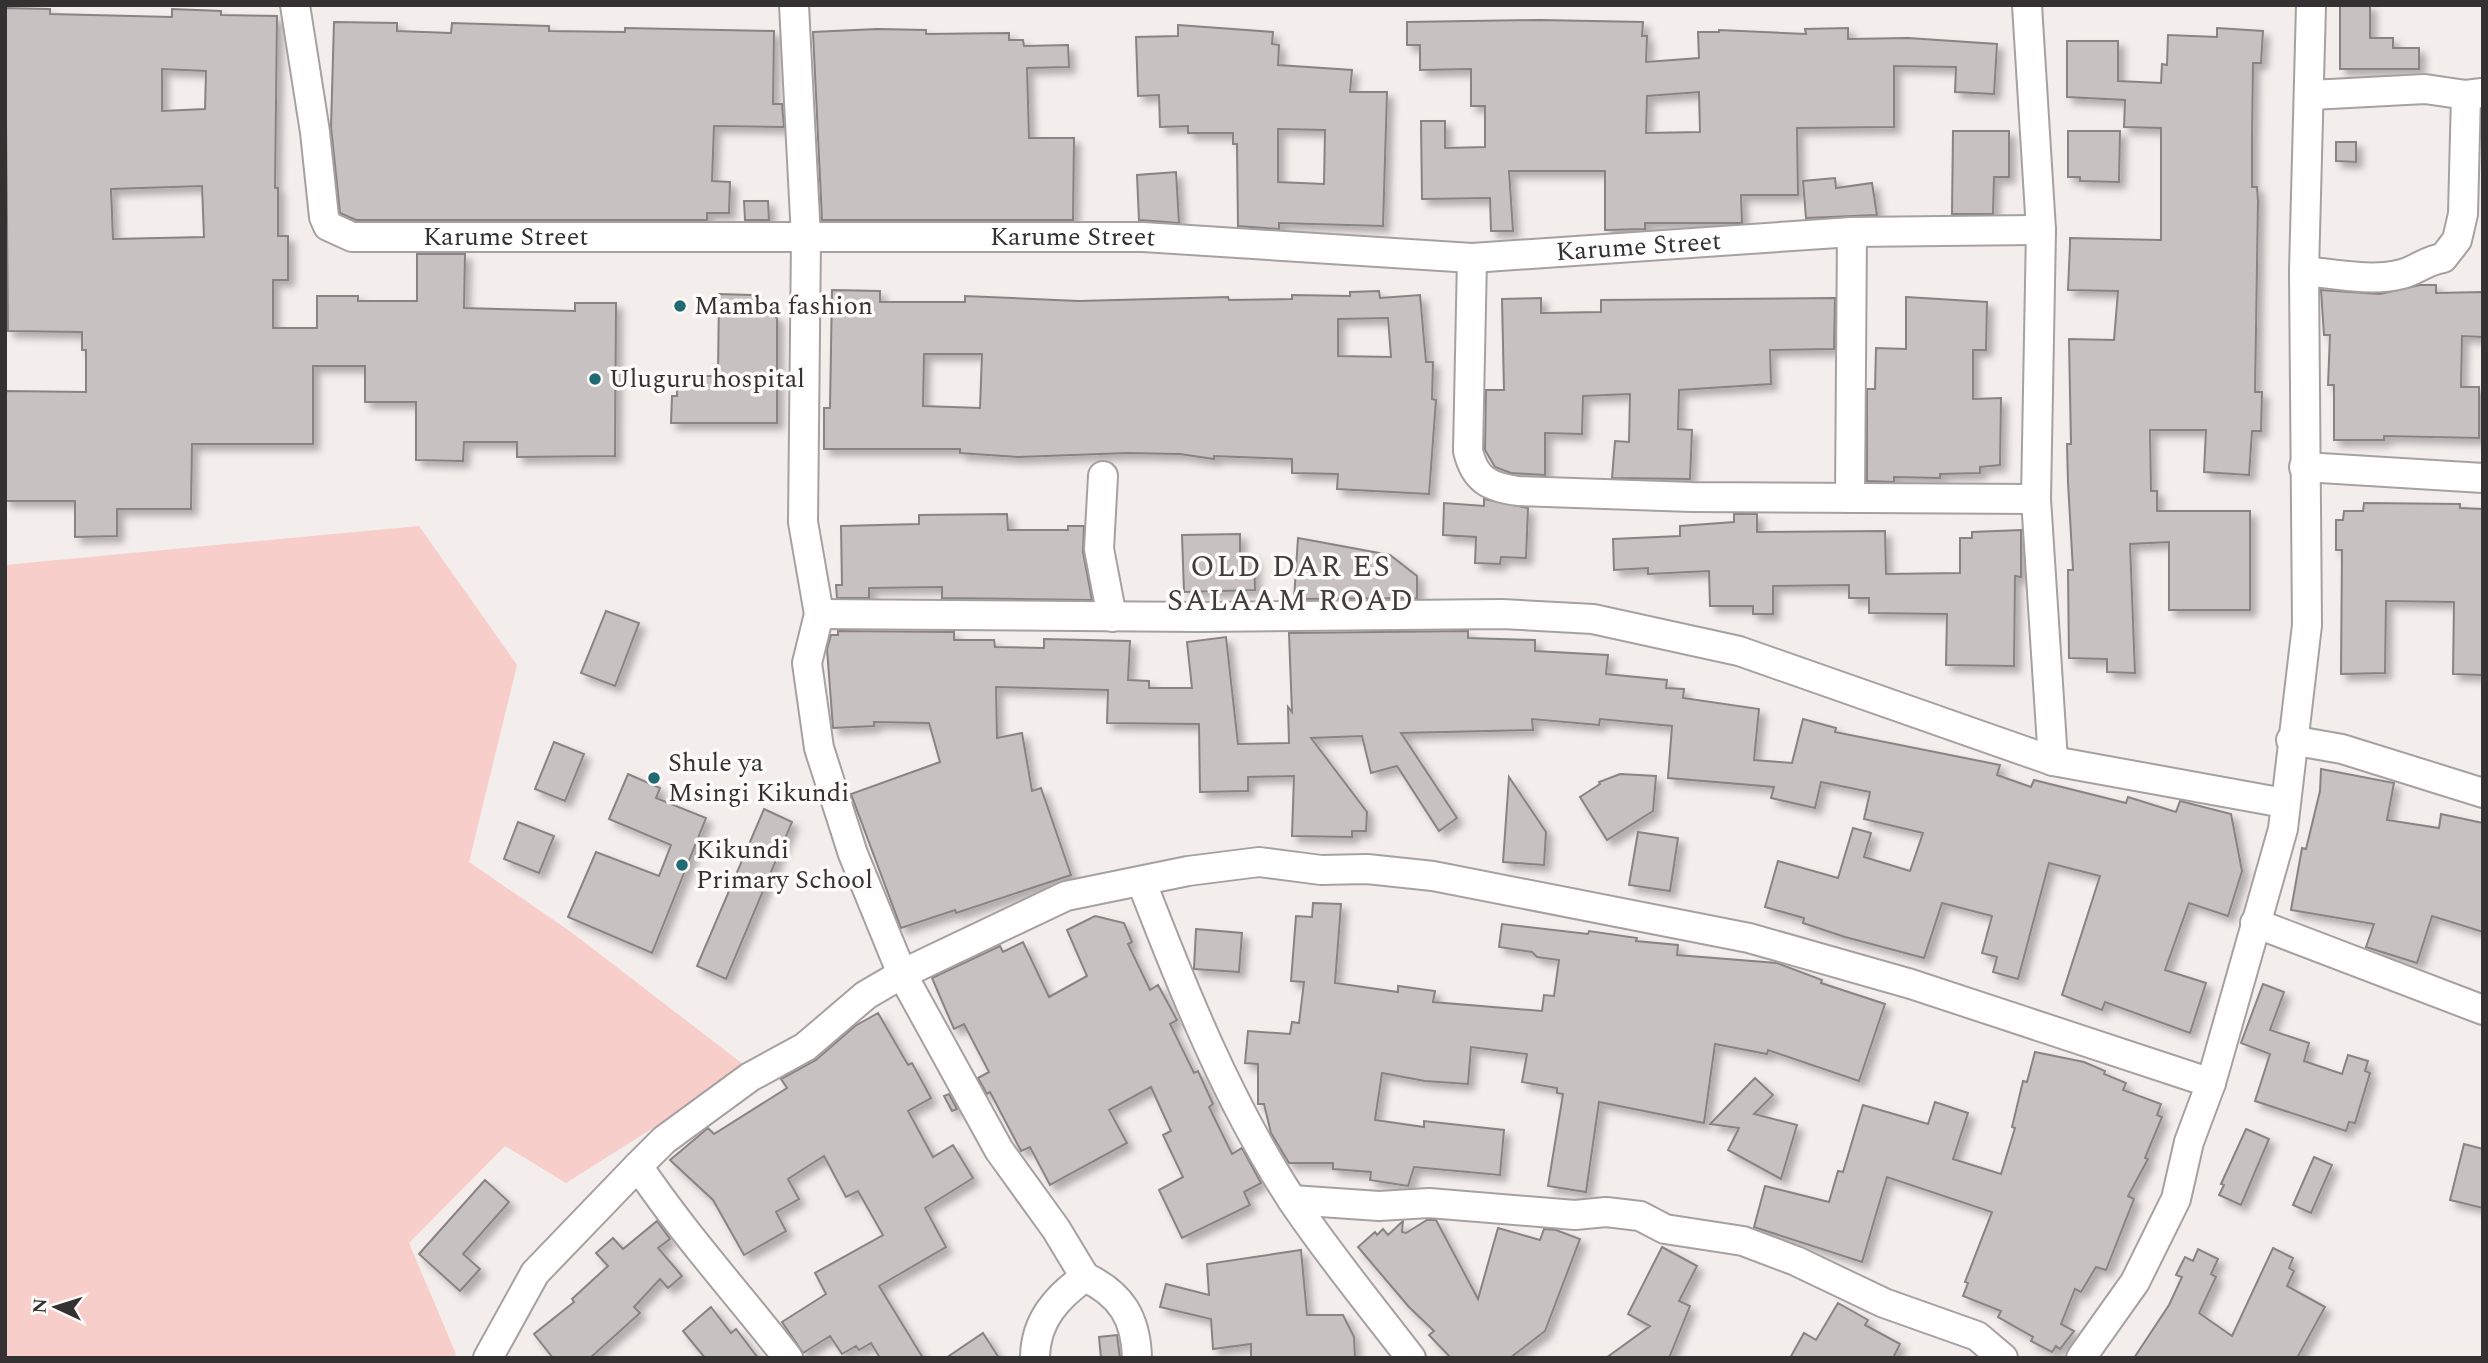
<svg xmlns="http://www.w3.org/2000/svg" width="2488" height="1363" font-family="Spectral,serif">
<style>
.green{fill:#f7cec9}
.building{fill:#c7c2c1;stroke:#898483;stroke-width:2;fill-rule:evenodd;filter:url(#shadow)}
.lines{fill:none;stroke-linecap:round;stroke-linejoin:round}
.minor-casing{stroke:#a6a1a0;stroke-width:32}
.minor{stroke:#fff;stroke-width:28}
.poi-dot{fill:#1f6a73;stroke:#fefbfb;stroke-width:2.5}
.labels{text-anchor:middle;dominant-baseline:central;stroke-width:7;stroke-linejoin:round;paint-order:stroke}
.street-label{font-size:26px;fill:#333131;stroke:#fefbfb}
.poi-label{font-size:26px;fill:#333131;stroke:#fefbfb;text-anchor:start}
.quarter-label{font-size:30px;letter-spacing:2px;fill:#403c3b;stroke:#fefbfb}
</style>
<defs>
<filter id="shadow"><feDropShadow dx="6" dy="6" stdDeviation="3.5" flood-color="#0004"/></filter>
</defs>
<rect width="100%" height="100%" fill="#f3edec"/>
<path class="green" d="M419 526 517 665 469 862 571 932 748 1068 566 1183 505 1146 409 1243 456 1354 454 1358H5V565Z"/>
<path class="building" d="M2340 5H2370V38H2393V48H2419V69H2340Z
M5 8 50 9V14L172 17V9L221 11V15L277 16 275 188H278V236H288V280H273V328H317V296H358V301H417V254H465L464 308 575 311V303H616L615 456 517 457V442H464L463 461 416 460V402H365V366H313V444H192L191 509H117V536L75 537V501H5V391L86 392V350H82V332L8 331ZM162 69 206 71 205 109 162 111ZM202 186 204 237 113 239 111 189Z
M1540 20 1643 22 1642 36H1647L1646 62 1699 58 1698 32H1719V30L1806 34 1805 29 1848 28V39L1908 38 1997 44 1994 94 1955 92 1956 67 1894 66V127L1797 128 1798 195H1741L1742 223H1645V229L1605 230V171H1509L1513 231H1491L1490 198 1422 199 1421 121H1445V148L1485 147V106H1471V69L1420 70V45H1407V22ZM1699 92 1700 132 1646 133 1647 96Z
M334 22 397 23V31L451 33 452 23 549 26V31L625 32V28L774 31 773 104H782L784 127 714 126 712 181 730 182 729 213H707V220H356L340 213 331 127Z
M1178 25 1273 32 1272 44 1279 45 1278 65 1352 70 1350 92H1387L1383 226 1279 223V229L1238 226 1237 144H1233V133H1188V126L1160 127 1159 95 1138 96 1136 37 1178 36ZM1278 129 1325 130 1324 184 1278 182Z
M2217 28 2263 31 2261 63H2253L2252 137V187H2257L2258 201 2255 392H2262L2261 431H2252L2249 475 2204 472 2206 430H2150L2151 491H2157V511H2250V610H2169V542L2130 544 2135 673 2107 672V659L2069 658 2068 570H2073L2068 482 2067 444H2071L2069 339 2114 340 2118 291 2068 290 2070 244V238L2161 240V128L2124 127 2125 100 2067 97V41H2118V81L2161 83 2162 64 2167 65 2168 35 2217 37Z
M877 29 926 30V34L1009 33V40H1023L1024 46 1068 45 1069 67 1027 68 1029 138H1074L1073 220H822L813 32Z
M1953 131H2009V177H1994L1993 214H1952Z
M2068 131H2120L2119 182 2080 181V177H2068Z
M2336 142H2356V162L2336 161Z
M1176 172 1179 223 1139 220 1137 175Z
M1835 178 1836 188 1872 183 1877 215 1806 218 1803 181Z
M744 201H768L769 220H745Z
M2420 285H2436V293L2483 292V337L2462 336 2461 387H2479V438L2384 436V440H2334V385H2328L2330 335H2324L2321 290 2380 294Z
M832 290 880 291V302H965V296L1079 301 1228 297 1229 300 1292 299V295L1350 296V292L1379 291 1380 298 1420 295 1426 362H1433L1432 399 1436 400 1429 494 1337 489 1338 474 1292 473V459L1214 456V459L1180 454 1127 453 1018 457 960 453V449H824V408H830ZM1388 318 1391 357 1338 356V319ZM924 354H982L980 408 923 406Z
M719 294 751 295 777 318V423H671L672 396H677V376H718Z
M1906 297 1987 302 1986 350H1973V399L2001 398 2000 465 1980 467V473L1940 474V478L1894 477V482L1867 481V389H1875L1876 348 1906 349Z
M1541 298V313L1601 312V300L1835 298 1834 349 1770 350 1771 384 1679 390 1678 429 1692 430 1690 479 1612 478 1615 441 1629 442 1630 394 1583 396 1582 434 1545 433V475L1511 473 1495 467 1485 450 1486 390H1504L1502 299Z
M1484 499 1528 508 1526 558 1501 557 1500 564 1475 563 1476 537 1443 535 1444 503 1484 506Z
M2364 503 2460 504V508L2483 509V675L2453 674 2454 602 2386 601 2385 673 2341 674 2342 550H2336V520H2343L2344 511H2363Z
M1007 514 1008 530H1068V526H1084L1083 552 1092 600 942 598V587L869 588V598H837L836 585H842L841 526 919 524V515Z
M1734 514H1757V532L1885 531 1886 574 1960 573V538H1972V532L2021 530V577L2015 576 2014 666 1946 665 1947 614 1869 613V598H1849V585L1773 586V614H1753V606H1710L1709 571 1648 574V568L1614 570 1613 539 1680 536V526L1734 522Z
M1240 534V555H1254L1255 590 1184 592 1182 535Z
M1298 538 1390 555 1417 576V598L1294 599Z
M606 611 639 623 615 686 581 673Z
M838 631 954 632V640H994L995 647 1044 648V639L1130 641 1128 680 1149 681V688H1192L1187 642 1226 637 1238 744 1289 743 1288 707 1292 712 1289 633 1468 631V638L1535 640V651L1608 655 1606 674 1667 680 1666 688 1684 689 1683 698 1759 709 1754 760 1792 763 1803 719 1836 728 1835 732 2000 765 1997 775 2031 787 2034 780 2126 803 2128 797 2176 812 2180 801 2231 814 2242 871 2228 916 2189 903 2165 970 2206 983 2190 1033 2105 1002 2102 1010 2062 995 2100 876 2049 863 2018 979 1993 972 1997 957 1982 953 1992 916 1942 903 1924 958 1845 937 1803 923 1804 918 1765 907 1778 861 1838 878 1853 828 1871 833 1864 857 1910 871 1923 833 1864 819 1870 792 1821 782 1815 808 1771 798 1774 787 1668 778 1672 726 1600 719 1599 725 1532 719 1533 730 1401 733 1457 818 1439 831 1397 766 1371 773 1362 736 1311 738 1367 812 1366 831H1352V837L1292 836 1294 776 1248 777V791L1200 792 1199 724 1107 723 1108 690 996 687 997 738 1022 733 1032 791 1041 788 1071 875 956 913 955 910 901 928 851 794 940 762 929 723 874 722V726L833 728 827 649 831 635H838Z
M554 742 584 754 565 801 535 789Z
M2321 769 2394 783 2387 820 2439 828 2441 814 2483 823V932L2432 916 2417 963 2366 947 2374 924 2291 910 2302 848 2306 849 2320 791Z
M628 774 660 788 656 798 706 818 652 953 568 917 596 852 659 876 671 845 609 819Z
M1620 774 1656 776 1653 811 1607 840 1580 797 1600 784 1599 782Z
M1509 777 1546 832 1544 865 1503 862Z
M764 809 792 822 726 979 697 966Z
M518 822 554 836 539 873 504 859Z
M1638 832 1678 838 1670 891 1629 885Z
M1313 903 1341 904 1335 983 1398 992V986L1435 991 1433 1002 1542 1011 1544 995 1554 996 1559 960 1537 957 1532 952 1499 947 1502 924 1588 934 1589 931 1637 938 1636 941 1678 945 1677 955 1777 963 1822 980 1821 983 1885 1004 1859 1081 1768 1050 1767 1054 1715 1044 1704 1123 1599 1102 1586 1192 1548 1186 1563 1094 1557 1093V1088L1522 1082 1527 1054 1471 1047 1468 1084 1425 1081 1382 1073 1375 1120 1424 1127V1121L1504 1130 1500 1175 1414 1167 1408 1186 1370 1180 1371 1172 1333 1169V1163H1289L1271 1133 1264 1104H1258V1064L1245 1063 1248 1031 1290 1034 1292 1022 1299 1023 1304 982 1291 981 1296 916 1312 917Z
M1095 916 1124 923 1132 942 1128 944 1150 990 1158 985 1177 1020 1170 1024 1194 1073 1198 1071 1213 1104 1209 1107 1232 1154 1242 1148 1261 1183 1244 1192 1250 1205 1182 1238 1159 1190 1183 1177 1163 1135 1171 1131 1151 1087 1109 1110 1127 1143 1050 1185 1030 1147 1021 1151 990 1092 987 1094 978 1078 989 1072 964 1024 954 1029 932 978 1000 946 1003 952 1023 942 1049 997 1087 976 1067 930Z
M1196 929 1242 933 1239 972 1194 969Z
M2263 984 2284 992 2270 1030 2309 1043 2304 1061 2342 1074 2348 1055 2368 1061 2365 1071 2370 1073 2355 1123 2349 1122 2346 1131 2255 1101 2270 1054 2241 1043Z
M878 1013 908 1065 912 1063 931 1098 908 1111 933 1157 953 1145 973 1178 925 1208 946 1247 879 1286 923 1358H880L871 1343 859 1350 856 1346 842 1354 830 1336 803 1353 782 1322 826 1294 815 1273 883 1235 858 1191 846 1197 824 1156 788 1179 799 1199 776 1212 786 1231 744 1255 713 1200 670 1160 708 1128 714 1134 787 1088 781 1079 816 1060 855 1026Z
M2035 1052 2084 1062 2105 1071 2104 1074 2126 1083 2123 1090 2161 1104 2157 1115 2162 1117 2145 1158 2148 1159 2128 1196 2134 1199 2106 1270 2096 1267 2081 1292 2075 1289 2061 1324 2074 1331 2060 1349 2056 1346 2052 1352 2031 1341 2033 1337 1998 1317 2001 1311 1963 1296 1968 1283 1965 1282 1992 1212 1887 1177 1862 1262 1754 1227 1765 1186 1829 1202 1838 1171 1843 1172 1863 1105 1928 1124 1935 1102 1968 1113 1953 1159 2001 1174 2015 1128 2012 1127 2023 1081 2027 1082Z
M1755 1078 1773 1095 1754 1114 1797 1125 1781 1179 1728 1150 1739 1128 1710 1124Z
M949 1094 957 1109 952 1111 944 1096Z
M2246 1129 2269 1139 2241 1205 2219 1195 2224 1185 2221 1184Z
M2464 1144 2483 1149V1208L2450 1200Z
M2314 1157 2332 1165 2311 1213 2293 1205Z
M485 1180 509 1202 463 1254 480 1269 460 1291 419 1254Z
M1427 1220H1436L1478 1299 1498 1228 1540 1240 1544 1229 1556 1230 1580 1239 1545 1331 1510 1358H1451L1429 1335 1434 1331 1409 1307 1358 1247 1375 1232 1377 1235 1383 1229 1388 1235 1403 1221 1402 1232 1406 1233Z
M657 1221 670 1239 658 1248 682 1276 668 1288 660 1279 634 1307 640 1313 590 1358H553L534 1334 574 1302 572 1299 608 1266 596 1253 613 1238 623 1249Z
M1662 1247 1697 1266 1679 1301 1690 1306 1669 1358H1606L1650 1326 1628 1314Z
M2273 1248 2293 1258 2289 1268 2294 1271 2287 1286 2325 1307 2297 1358H2134L2169 1305 2182 1277 2176 1275 2185 1257 2193 1261 2198 1249 2218 1259 2211 1274 2216 1277 2199 1313 2232 1336Z
M1301 1250 1307 1315H1343L1354 1337 1355 1358H1251V1344L1213 1349 1211 1319 1160 1307 1166 1284 1209 1295 1207 1264Z
M1838 1303 1868 1320 1865 1325 1900 1344 1893 1358H1790L1804 1333 1816 1340Z
M711 1307 731 1333 736 1329 758 1358H705L683 1331Z
M983 1333 999 1358H946Z
M1117 1335 1120 1358H1101L1099 1337Z"/>
<g class="lines">
<defs>
<g id="minor">
<path id="s1" d="M295 5 315 132 324 217 328 226 352 237H1143L1472 258 1852 232 2041 230"/>
<path d="M794 5 806 238 803 522 819 614 807 663 819 748 853 854 902 974 999 1150 1056 1229 1085 1277"/>
<path d="M2027 5 2041 230 2036 499 2053 761"/>
<path d="M2311 95 2425 89 2466 95 2482 93"/>
<path d="M1472 258 1468 451C1475 480 1489 487 1518 491L1692 497 2036 499"/>
<path d="M2304 271C2335 274 2372 282 2402 274 2417 270 2427 260 2443 258L2457 240 2463 214 2466 95"/>
<path d="M2304 467 2483 478"/>
<path d="M1103 476 1099 549 1112 617"/>
<path d="M1850 498 1852 232"/>
<path d="M819 614 1200 617 1502 614 1593 619 1739 651 2053 761 2284 803"/>
<path d="M2291 740 2342 749 2483 793"/>
<path d="M1142 883C1184 992 1228 1102 1292 1200 1329 1255 1371 1306 1411 1358"/>
<path d="M2255 923 2483 1010"/>
<path d="M1292 1200 1379 1206 1429 1203 1575 1215 1606 1212 1640 1216 1665 1229 1743 1241 1796 1261 1884 1303 1977 1336 2003 1358"/>
<path d="M1035 1356C1036 1320 1057 1297 1085 1277 1121 1294 1136 1318 1137 1358"/>
<path d="M488 1358 535 1273 638 1166"/>
<path d="M788 1358C738 1294 683 1233 638 1166L664 1140 750 1077 805 1047 866 995 902 974 1066 896 1188 871 1259 862 1321 870 1367 869 1433 876 1749 938 1911 984 2211 1083"/>
<path d="M2081 1358 2135 1282 2176 1199 2189 1142 2211 1083 2283 829 2307 625 2304 271 2311 5"/>
</g>
</defs>
<use href="#minor" class="minor-casing"/>
<use href="#minor" class="minor"/>
</g>
<g class="poi-dot">
<circle cx="680" cy="306" r="7"/>
<circle cx="595" cy="379" r="7"/>
<circle cx="654" cy="778" r="7"/>
<circle cx="682" cy="865" r="7"/>
</g>
<g class="labels">
<g class="street-label">
<text stroke="none"><textPath href="#s1" startOffset="404">Karume Street</textPath></text>
<text stroke="none"><textPath href="#s1" startOffset="971">Karume Street</textPath></text>
<text stroke="none"><textPath href="#s1" startOffset="1538">Karume Street</textPath></text>
</g>
<g class="poi-label">
<text x="694" y="306">Mamba fashion</text>
<text x="609" y="379">Uluguru hospital</text>
<text x="668" y="763">Shule ya<tspan x="668" dy="30">Msingi Kikundi</tspan></text>
<text x="696" y="850">Kikundi<tspan x="696" dy="30">Primary School</tspan></text>
</g>
<g class="quarter-label">
<text x="1291" y="567">OLD DAR ES<tspan x="1291" dy="34">SALAAM ROAD</tspan></text>
</g>
</g>
<rect width="2488" height="1363" fill="none" stroke="#333131" stroke-width="14"/>
<g transform="translate(56 1307) rotate(274)" stroke="#fefbfb" stroke-width="5" paint-order="stroke">
<path d="M0-5L12 26L0 18L-12 26Z" fill="#333131"/>
<text y="-10" font-size="19" font-weight="bold" text-anchor="middle" fill="#333131">N</text>
</g>
</svg>
